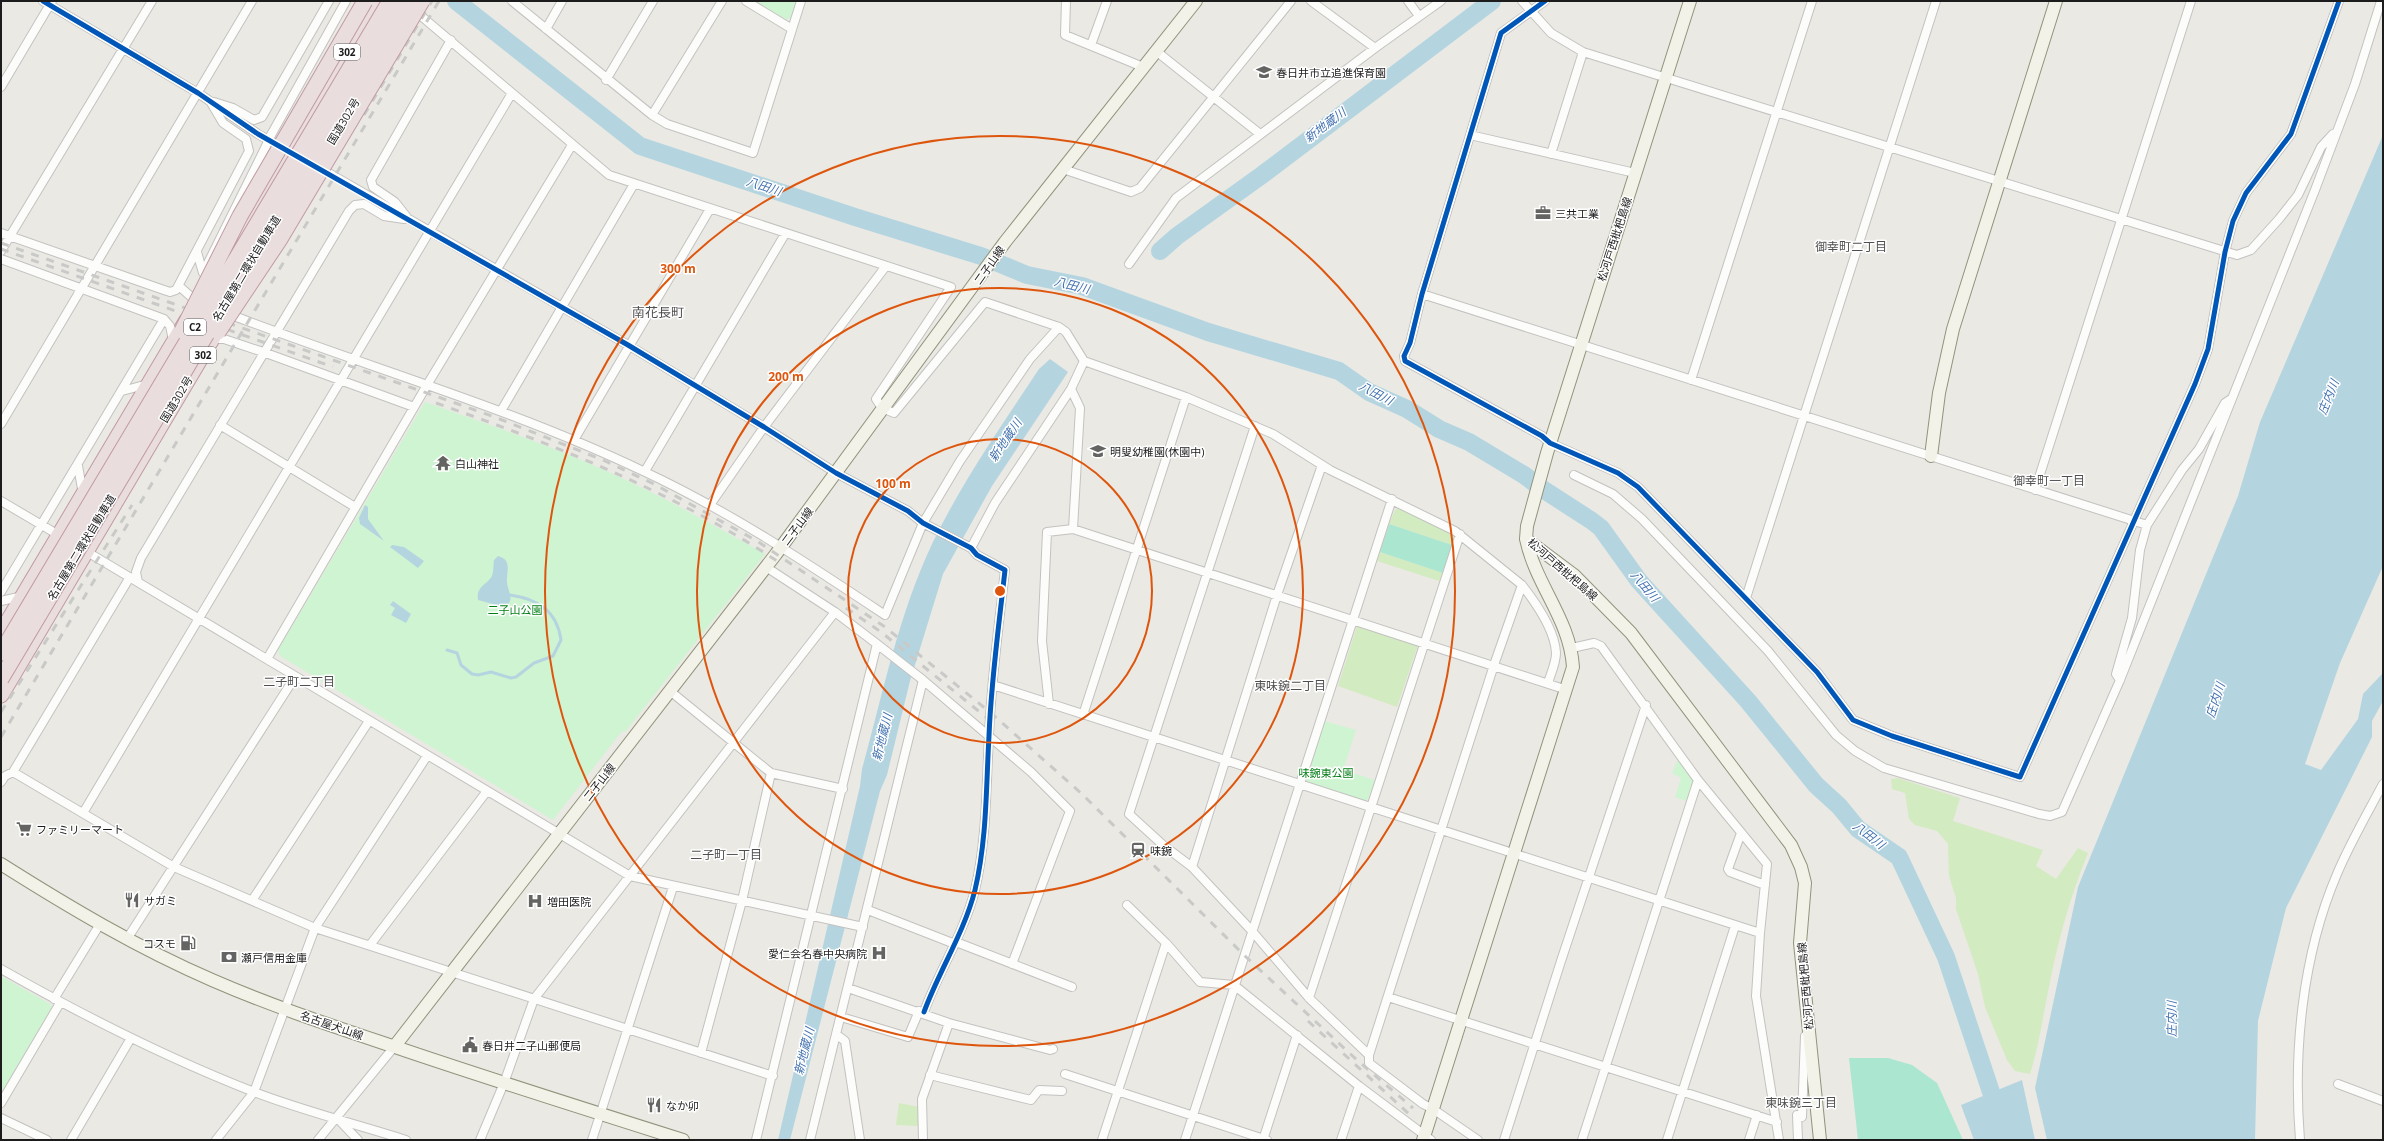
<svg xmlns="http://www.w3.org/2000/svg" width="2384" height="1141" font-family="'Open Sans','Noto Sans JP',sans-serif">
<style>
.grass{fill:#d3ebc0}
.park{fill:#cff4d2}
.pitch{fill:#abe6d1}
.water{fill:#b4d5e0}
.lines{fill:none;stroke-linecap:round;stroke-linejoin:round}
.stream{stroke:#b4d5e0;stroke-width:3}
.river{stroke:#b4d5e0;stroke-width:18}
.street-casing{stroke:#c3c2c0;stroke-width:10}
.secondary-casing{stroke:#91947c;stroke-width:14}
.highway-casing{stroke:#c19aa3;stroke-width:17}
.street{stroke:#fcfcfb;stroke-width:8}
.secondary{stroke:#f2f2e8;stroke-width:12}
.highway{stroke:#e9dddd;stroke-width:15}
.rail{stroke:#c9c9c8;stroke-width:3;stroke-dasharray:8 8;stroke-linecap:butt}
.street-bridge-casing{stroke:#c3c2c0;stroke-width:10;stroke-linecap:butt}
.highway-bridge-casing{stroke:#c19aa3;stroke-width:17;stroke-linecap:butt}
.street-bridge{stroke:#fcfcfb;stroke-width:8}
.highway-bridge{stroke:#e9dddd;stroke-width:15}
.cycleway-casing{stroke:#fff;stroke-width:8}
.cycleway{stroke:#0057b8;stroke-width:5}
.ring{fill:none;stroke:#de560d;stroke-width:2}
.labels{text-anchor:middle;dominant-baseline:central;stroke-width:3;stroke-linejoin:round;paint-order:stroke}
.shield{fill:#fff;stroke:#606060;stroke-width:1}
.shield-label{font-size:10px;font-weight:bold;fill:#1c1c1c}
.poi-label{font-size:11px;fill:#1c1c1c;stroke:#fff;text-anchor:start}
.street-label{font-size:11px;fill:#1c1c1c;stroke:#fff}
.park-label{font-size:11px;fill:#047f17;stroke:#fff}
.water-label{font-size:12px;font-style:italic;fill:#4372b0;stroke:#fff}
.neighbourhood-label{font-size:12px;fill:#4f4f4f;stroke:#fff}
.quarter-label{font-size:13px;fill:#4f4f4f;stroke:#fff}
.centre{fill:#de560d;stroke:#fff;stroke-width:2}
.ring-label{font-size:12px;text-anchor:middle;font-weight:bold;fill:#de560d;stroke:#fff;stroke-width:3;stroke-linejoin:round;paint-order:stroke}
</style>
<rect width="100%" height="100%" fill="#eae9e4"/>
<path class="grass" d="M1399 507 1452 533 1454 538 1452 545 1389 524 1395 510Z
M1380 552 1443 573 1439 581 1377 561Z
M1357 626 1418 645 1397 707 1338 686Z
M1898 778 1960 798 1953 821 2043 850 2036 866 2056 879 2078 848 2088 853C2069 899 2056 948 2047 997 2042 1023 2038 1048 2030 1074L2015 1071 2007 1060 1985 1007 1978 974 1956 909V898L1949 876 1948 844 1937 831 1915 825 1909 819 1905 793 1892 789 1891 779Z
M899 1103 919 1107V1126L896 1125Z"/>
<path class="park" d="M755 1H796L791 17 787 20Z
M425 402C482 422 539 442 595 466 653 491 710 523 765 554L625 732 622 731 553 820 280 656 278 650Z
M1324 721 1356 730 1343 770 1375 780 1368 799 1365 802 1307 783 1306 778Z
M1678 759 1696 781 1689 802 1675 797 1681 778 1672 773Z
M1 976 50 1004 52 1007 1 1094Z"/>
<path class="pitch" d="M1389 524 1452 545 1443 573 1380 552Z
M1849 1058H1888L1912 1065 1937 1083 1963 1140H1858Z"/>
<path class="water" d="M2383 135V566L2340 663 2305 764 2321 770 2358 719 2363 694 2383 673V701L2372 721V737L2286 908 2258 1021 2255 1140H2047L2035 1088 2078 887 2238 496 2260 422Z
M1050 359 1068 372 992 486 943 574 910 681 887 775 880 791 790 1140H778L860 786 862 769C883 694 898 616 932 544 962 482 1001 426 1039 369Z
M365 505 368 507V519L384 541 360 524 359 518Z
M392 545 404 547 424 561 418 568 390 547Z
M498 556C513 560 506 572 507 582 507 590 517 602 503 607L478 600C476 586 487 585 492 576 494 570 493 565 494 560Z
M393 601 411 614 406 623 391 615 395 608 390 605Z
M2022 1080 2035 1140H1974L1961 1105Z"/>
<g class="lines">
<path class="stream" d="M447 650 457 653 461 665 472 674 478 675 491 672 511 678 516 677 534 663 553 656 561 640C557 611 538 599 510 595"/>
<path class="river" d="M456 1 640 146 855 217 981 256 1027 275 1082 286 1208 332 1339 371 1369 392 1407 409 1439 429 1469 442 1524 475 1541 488 1592 521 1601 528 1639 581 1748 701 1816 785 1839 806 1858 829 1899 857 1946 957 2007 1140
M1160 251 1177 236 1262 175 1492 1"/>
<defs>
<path id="street" d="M43 1 198 93 258 134 277 145
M512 1 652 115 667 124 753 153 801 1
M746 1 792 29
M1066 1 1065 35 1143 67
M1311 1 1375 48
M1408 1 1419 16
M1522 1 1551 33 1583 52 2237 255 2251 250 2279 219 2298 195 2321 147 2333 134
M1545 1 1501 33 1422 294 1410 343 1404 356 1405 361 1542 436 1550 443 1618 473 1638 487 1817 672 1853 720 1892 736 2020 777 2195 384 2208 349 2225 252 2233 221 2246 193 2291 134 2339 1
M414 10 609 175 951 287 876 399 882 408 894 413 985 302 1059 327 1066 332 1084 361
M546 29 562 1
M1091 45 1107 1
M1156 51 1260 134
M606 80 653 1
M1 87 52 1
M214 102 233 108 254 120 262 117 329 1
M652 115 722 1
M271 135 346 1
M1470 135 1635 173
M1551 154 1583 52
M1063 169 1131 192 1140 188 1291 1
M327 172 628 345 764 427 836 473 908 511 923 523 971 548 977 555 1005 570C999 625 991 681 989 736 986 788 987 839 975 890 964 933 939 971 924 1012
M406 216 395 202 373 187 371 180 451 40
M1 233 161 289 170 292 176 290 249 151 246 139 223 123 210 101
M1 251 152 1
M197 252 203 273
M1 259 164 319 170 326 173 340
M1129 264 1176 198 1375 48 1441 1
M206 267 266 146
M179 286 198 303
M1422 294 2147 525 2182 470 2199 449 2225 403 2231 399
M229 310 234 316C370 368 511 408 643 471 729 511 807 563 885 615L923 523 960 461 1030 359 1059 327
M212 339H224L263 352 414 407
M1691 380 1812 1
M122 391 148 384
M501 411 634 184
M1 424 252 1
M220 425 355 507
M1255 426 1129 814 1163 845 1192 867 1252 931 1309 998 1369 1055V1063L1423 1104 1433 1109 1478 1140
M574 440 710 209
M78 466 83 494
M645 471 785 234
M1574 475 1613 494 1642 519 1768 651 1836 735 1855 751 1884 768 2039 814 2050 816 2062 812 2120 680 2315 190 2355 84 2381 1
M2035 490 2191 1
M1 501 62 537
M710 505 764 427 886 266
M1073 529 1567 690
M971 548 995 503 1071 389 1084 361 1186 397 1273 434 1330 470 1455 531 1522 585C1536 603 1555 630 1556 653 1556 663 1551 673 1548 683
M84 550 630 876 863 927
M138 582 136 572 141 558 349 211 355 205 364 204 384 216 404 219
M1 592 164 319
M1746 598 1936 1
M1 601 23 596
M877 644 923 680
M1572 648 1594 643 1601 646 1698 780 1767 864 1760 933 1756 996 1779 1140
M267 659 427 385 572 145
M2120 680 2116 674 2132 618 2140 550 2147 525
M993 685 1760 933
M670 691 771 773 742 901 701 1053
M1049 704 1042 641 1047 532 1073 529 1080 408 1071 389
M1083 715 1186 397
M13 772 174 867 315 928 773 1076
M771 773 843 789
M1 782 5 776 13 772 130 577
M83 813 512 93
M1741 833 1728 869 1730 872 1765 885
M1192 867 1277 595 1322 465
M253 899 369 721
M1127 905 1166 943 1200 982 1234 985 1359 1086 1431 1140
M868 910 955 944
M127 939 295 677
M956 942 1072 987
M370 945 487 791
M1 969C82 1015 167 1058 254 1092 303 1111 356 1124 406 1140
M848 988 949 1023 922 1099 923 1140
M1388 997 1777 1122
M1309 998 1460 534
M54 999 100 924
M841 1017 908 1037 919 1011
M949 1023 1050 1050 1053 1049
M837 1035 845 1041 860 1140
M1369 1055 1494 665 1522 585
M1065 1074 1267 1140
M930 1075 1031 1100 1039 1090 1062 1091
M2338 1084 2383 1101
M1 1103 60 1003
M1 1118 47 1140
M338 1119 358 1140
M71 1140 131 1038
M216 1140 254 1092 315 928 427 756
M318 1140 394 1047
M480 1140 504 1083 534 999 835 612
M592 1140 673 887
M756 1140 877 644 835 612 766 567
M810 1140 923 680 1031 772 1070 811 1012 964
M1102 1140 1166 943
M1185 1140 1392 499
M1263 1140 1297 1035
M1341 1140 1359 1086
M1504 1140 1561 961 1646 705
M1582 1140 1698 780
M1667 1140 1735 926
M1749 1140 1757 1115
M1798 1140 1797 1115 1802 1117 1805 1036
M2300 1140C2293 1052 2302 956 2337 874 2350 843 2367 814 2383 784"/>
<path id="secondary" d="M1690 1 1547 453 1527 526 1526 539 1574 575 1631 633 1791 845 1801 867 1805 883 1800 943 1820 1140
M1931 456 1939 393 1953 329 2056 1
M1 864C69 907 138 948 212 980 276 1008 342 1029 407 1051 499 1082 591 1111 683 1140
M394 1047 776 554 1005 242 1196 1
M1423 1140 1573 667C1570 619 1536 586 1526 539"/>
<path id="highway" d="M232 244 377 1
M1 633 187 320
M1 695 222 322"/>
</defs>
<use href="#street" class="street-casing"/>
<use href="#secondary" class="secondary-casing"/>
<use href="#highway" class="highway-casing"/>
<use href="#street" class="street"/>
<use href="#secondary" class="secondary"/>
<use href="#highway" class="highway"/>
<path class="rail" d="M364 115 432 1
M1 243 492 416 603 460 654 484 757 541 885 627 991 713 1082 794 1245 956 1358 1061 1413 1108
M1 249 333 367
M436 403C555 445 672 491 777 561
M846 608 881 632 997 726
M1 712 132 505
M1 737 439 1
M1308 1021 1409 1114"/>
<defs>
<path id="street-bridge" d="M266 146 271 135"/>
<path id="highway-bridge" d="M182 331 240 216 365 1
M218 332 280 239 422 1
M1 653 390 1
M1 679 405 1"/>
</defs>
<use href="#street-bridge" class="street-bridge-casing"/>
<use href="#highway-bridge" class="highway-bridge-casing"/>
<use href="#street-bridge" class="street-bridge"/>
<use href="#highway-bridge" class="highway-bridge"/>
<defs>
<path id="cycleway" d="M43 1 198 93 258 134 628 345 764 427 836 473 908 511 923 523 971 548 977 555 1005 570C999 625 991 681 989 736 986 788 987 839 975 890 964 933 939 971 924 1012
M1545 1 1501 33 1422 294 1410 343 1404 356 1405 361 1542 436 1550 443 1618 473 1638 487 1817 672 1853 720 1892 736 2020 777 2195 384 2208 349 2225 252 2233 221 2246 193 2291 134 2339 1"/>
</defs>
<use href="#cycleway" class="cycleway-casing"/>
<use href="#cycleway" class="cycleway"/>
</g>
<g class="ring">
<circle cx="1000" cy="591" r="152"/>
<circle cx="1000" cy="591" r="303"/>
<circle cx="1000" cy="591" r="455"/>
</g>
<defs>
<symbol id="school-bare" viewBox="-9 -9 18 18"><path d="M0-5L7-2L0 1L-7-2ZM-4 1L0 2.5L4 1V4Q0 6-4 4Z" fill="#646462" stroke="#fff" stroke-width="2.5" paint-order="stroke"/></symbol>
<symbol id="office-bare" viewBox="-9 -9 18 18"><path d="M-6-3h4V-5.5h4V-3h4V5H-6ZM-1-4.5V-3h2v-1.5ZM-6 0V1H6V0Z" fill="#646462" stroke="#fff" stroke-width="2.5" paint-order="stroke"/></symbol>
<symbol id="temple-bare" viewBox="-9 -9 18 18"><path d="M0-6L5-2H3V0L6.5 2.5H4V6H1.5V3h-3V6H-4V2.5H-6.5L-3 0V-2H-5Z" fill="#646462" stroke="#fff" stroke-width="2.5" paint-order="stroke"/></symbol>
<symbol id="supermarket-bare" viewBox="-9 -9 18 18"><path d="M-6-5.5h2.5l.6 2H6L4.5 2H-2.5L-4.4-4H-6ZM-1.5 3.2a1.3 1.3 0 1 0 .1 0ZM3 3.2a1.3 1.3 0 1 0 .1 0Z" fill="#646462" stroke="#fff" stroke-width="2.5" paint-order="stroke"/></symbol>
<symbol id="station-bare" viewBox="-9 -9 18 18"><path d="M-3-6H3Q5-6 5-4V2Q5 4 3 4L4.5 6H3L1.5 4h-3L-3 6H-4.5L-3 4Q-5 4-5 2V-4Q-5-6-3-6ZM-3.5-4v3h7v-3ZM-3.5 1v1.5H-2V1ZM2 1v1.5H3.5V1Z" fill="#646462" stroke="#fff" stroke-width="2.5" paint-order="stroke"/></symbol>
<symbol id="restaurant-bare" viewBox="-9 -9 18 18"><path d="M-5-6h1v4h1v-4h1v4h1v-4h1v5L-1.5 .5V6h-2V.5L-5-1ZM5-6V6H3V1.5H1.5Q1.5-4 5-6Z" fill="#646462" stroke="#fff" stroke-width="2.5" paint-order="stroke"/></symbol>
<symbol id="hospital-bare" viewBox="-9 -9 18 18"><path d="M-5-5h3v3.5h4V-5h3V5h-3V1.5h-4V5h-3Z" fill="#646462" stroke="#fff" stroke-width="2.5" paint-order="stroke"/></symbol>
<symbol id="fuel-bare" viewBox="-9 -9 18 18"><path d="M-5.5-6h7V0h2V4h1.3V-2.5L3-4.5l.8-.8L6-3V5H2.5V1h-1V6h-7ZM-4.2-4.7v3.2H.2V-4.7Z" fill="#646462" stroke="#fff" stroke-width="2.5" paint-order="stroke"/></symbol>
<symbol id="bank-bare" viewBox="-9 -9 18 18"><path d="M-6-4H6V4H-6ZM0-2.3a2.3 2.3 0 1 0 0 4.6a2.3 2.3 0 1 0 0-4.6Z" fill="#646462" stroke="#fff" stroke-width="2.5" paint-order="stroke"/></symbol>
<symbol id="civic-bare" viewBox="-9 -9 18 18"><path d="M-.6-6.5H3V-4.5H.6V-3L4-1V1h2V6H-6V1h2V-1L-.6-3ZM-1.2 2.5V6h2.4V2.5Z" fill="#646462" stroke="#fff" stroke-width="2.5" paint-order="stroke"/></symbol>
</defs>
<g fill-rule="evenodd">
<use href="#school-bare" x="1253" y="61" width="22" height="22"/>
<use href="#office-bare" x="1532" y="202" width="22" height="22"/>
<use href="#school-bare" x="1087" y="440" width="22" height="22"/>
<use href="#temple-bare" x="432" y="452" width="22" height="22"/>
<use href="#supermarket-bare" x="13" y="818" width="22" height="22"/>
<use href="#station-bare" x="1127" y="839" width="22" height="22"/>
<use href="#restaurant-bare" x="121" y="889" width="22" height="22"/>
<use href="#hospital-bare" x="524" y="890" width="22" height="22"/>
<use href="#fuel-bare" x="177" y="932" width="22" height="22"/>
<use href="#hospital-bare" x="868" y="942" width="22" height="22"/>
<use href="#bank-bare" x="218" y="946" width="22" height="22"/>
<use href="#civic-bare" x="459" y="1034" width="22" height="22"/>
<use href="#restaurant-bare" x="643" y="1094" width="22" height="22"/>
</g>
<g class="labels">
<g class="shield">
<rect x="334" y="44" width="26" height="16" rx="3"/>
<rect x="184" y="319" width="22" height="16" rx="3"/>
<rect x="190" y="347" width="26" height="16" rx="3"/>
</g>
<g class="shield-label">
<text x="347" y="52">302</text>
<text x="195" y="327">C2</text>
<text x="203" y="355">302</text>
</g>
<g class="poi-label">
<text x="1276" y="72">春日井市立追進保育園</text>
<text x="1555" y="213">三共工業</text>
<text x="1110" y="451">明叟幼稚園(休園中)</text>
<text x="455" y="463">白山神社</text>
<text x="36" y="829">ファミリーマート</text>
<text x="1150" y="850">味鋺</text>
<text x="144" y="900">サガミ</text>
<text x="547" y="901">増田医院</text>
<text x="176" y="943" text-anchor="end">コスモ</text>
<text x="867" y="953" text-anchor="end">愛仁会名春中央病院</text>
<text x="241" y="957">瀬戸信用金庫</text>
<text x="482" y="1045">春日井二子山郵便局</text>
<text x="666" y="1105">なか卯</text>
</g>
<g class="street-label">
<text transform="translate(343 121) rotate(-59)">国道302号</text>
<text transform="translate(1614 239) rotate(-72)">松河戸西枇杷島線</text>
<text transform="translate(989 265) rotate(-55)">二子山線</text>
<text transform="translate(246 268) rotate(-59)">名古屋第二環状自動車道</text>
<text transform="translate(176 399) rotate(-59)">国道302号</text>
<text transform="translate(797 526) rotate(-53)">二子山線</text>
<text transform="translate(81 547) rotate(-59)">名古屋第二環状自動車道</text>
<text transform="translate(1563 569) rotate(41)">松河戸西枇杷島線</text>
<text transform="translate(599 782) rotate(-52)">二子山線</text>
<text transform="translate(1805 986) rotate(-95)">松河戸西枇杷島線</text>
<text transform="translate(332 1025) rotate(19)">名古屋犬山線</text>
</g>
<g class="park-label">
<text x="515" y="609">二子山公園</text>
<text x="1326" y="772">味鋺東公園</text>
</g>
<g class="water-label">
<text transform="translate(1325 125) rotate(-37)">新地蔵川</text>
<text transform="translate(764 186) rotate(18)">八田川</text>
<text transform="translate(1072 285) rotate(14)">八田川</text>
<text transform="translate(1376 393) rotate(28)">八田川</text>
<text transform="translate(2328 397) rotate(-68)">庄内川</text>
<text transform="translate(1005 440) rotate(-56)">新地蔵川</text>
<text transform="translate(1645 586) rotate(50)">八田川</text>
<text transform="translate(2215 700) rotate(-72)">庄内川</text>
<text transform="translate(882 737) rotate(-76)">新地蔵川</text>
<text transform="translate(1869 835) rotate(38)">八田川</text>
<text transform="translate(2171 1019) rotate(-90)">庄内川</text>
<text transform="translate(804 1051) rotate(-76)">新地蔵川</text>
</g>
<g class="neighbourhood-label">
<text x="1851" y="246">御幸町二丁目</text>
<text x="2049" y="480">御幸町一丁目</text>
<text x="299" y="681">二子町二丁目</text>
<text x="1290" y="685">東味鋺二丁目</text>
<text x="726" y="854">二子町一丁目</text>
<text x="1801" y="1102">東味鋺三丁目</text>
</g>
<g class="quarter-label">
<text x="658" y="312">南花長町</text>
</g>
</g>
<circle cx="1000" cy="591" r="6" class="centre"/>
<g class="ring-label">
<text x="678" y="273">300 m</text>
<text x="786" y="381">200 m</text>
<text x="893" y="488">100 m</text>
</g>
<rect width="2384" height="1141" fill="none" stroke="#1c1c1c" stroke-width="4"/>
</svg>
